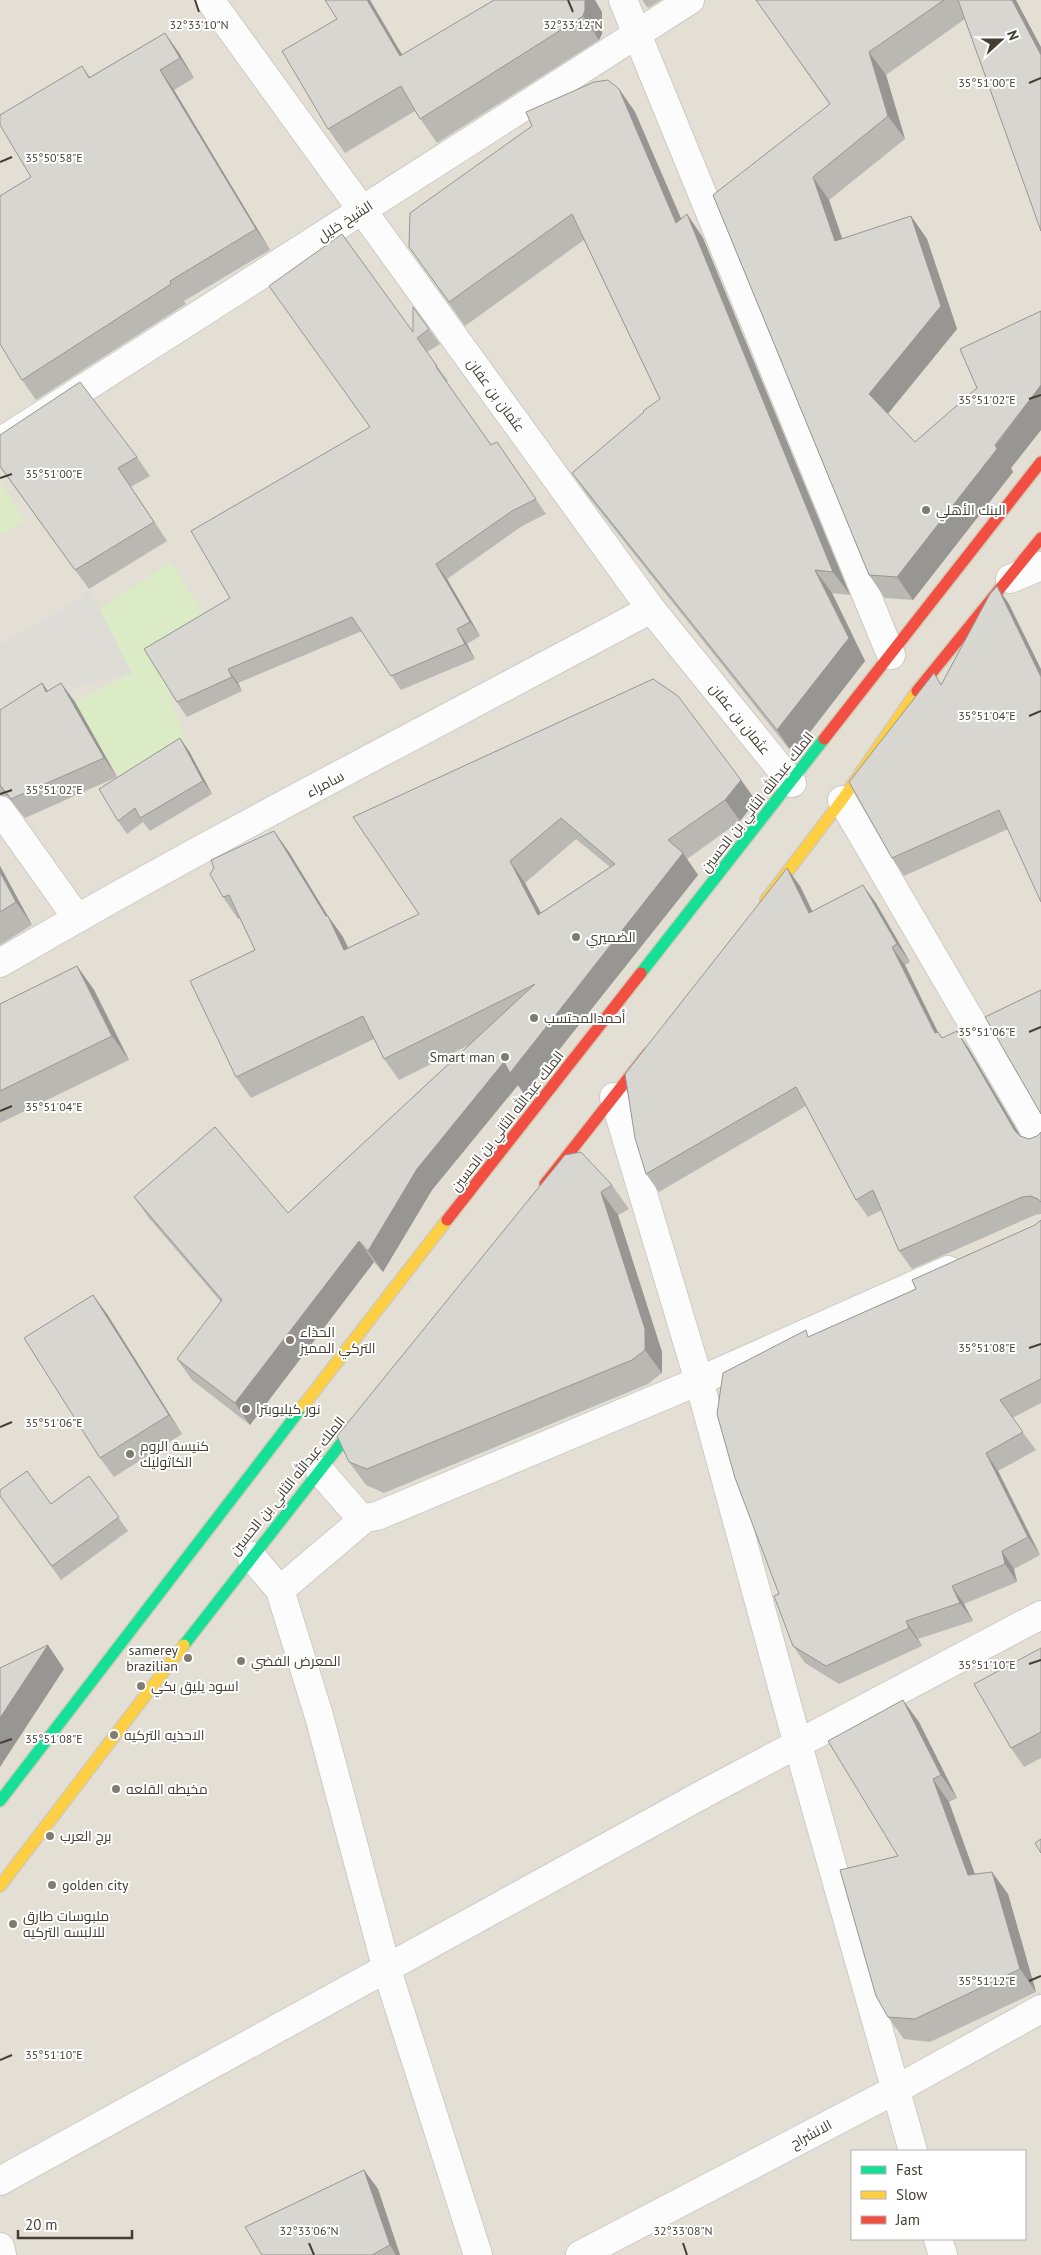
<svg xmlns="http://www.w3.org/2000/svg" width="1041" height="2255" font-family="'PT Sans',Cairo,sans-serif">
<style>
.residential{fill:#e3dfd4;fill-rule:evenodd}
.green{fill:#daebc6}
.parking{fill:#dedcd7}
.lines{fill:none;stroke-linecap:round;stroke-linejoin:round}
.street-casing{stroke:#cccbc5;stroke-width:30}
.fast-casing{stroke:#d1cab4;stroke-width:14}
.slow-casing{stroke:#d1cab4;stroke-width:14}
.jam-casing{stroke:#d1cab4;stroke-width:14}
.street{stroke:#fcfcfc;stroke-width:28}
.fast{stroke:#16e098;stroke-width:11}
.slow{stroke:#ffcf43;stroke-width:11}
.jam{stroke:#f24e42;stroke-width:11}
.wall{fill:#bab8b3;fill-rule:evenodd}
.shaded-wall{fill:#979692}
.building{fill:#d8d6d0;stroke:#979692;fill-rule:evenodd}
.ticks{fill:none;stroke:#453f33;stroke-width:2}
.poi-dot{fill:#807c72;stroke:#fff;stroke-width:2}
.labels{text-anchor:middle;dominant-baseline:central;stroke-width:4;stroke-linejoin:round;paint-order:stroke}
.street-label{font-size:14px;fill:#453f33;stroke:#fff}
.poi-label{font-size:14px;fill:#453f33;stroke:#fff;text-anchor:start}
.ticks-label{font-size:12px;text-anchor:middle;fill:#453f33;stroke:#fff;stroke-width:4;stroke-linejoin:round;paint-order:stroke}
</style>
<rect width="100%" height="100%" fill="#eeede8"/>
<path class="residential" d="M0 0H1041V2255H0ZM852 2151H1025V2239H852Z"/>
<path class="green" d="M0 481 25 521 0 535Z
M171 562 213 629 166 682 189 751 129 789 99 745 75 702 131 673 100 609Z"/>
<path class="parking" d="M89 589 132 673 77 687 0 738V644L75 602Z"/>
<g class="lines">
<defs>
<path id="street" d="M210 0 651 609 792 783
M623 0 891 655
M0 442 690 0
M1010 579 1041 566
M842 800 1041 1141
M0 810 77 918
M0 963C213 838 434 726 651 609
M614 1097 699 1381 798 1745 913 2151
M320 1471 359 1516 365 1518 377 1516 699 1381 948 1270
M251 1556 280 1590 319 1716 387 1970 478 2255
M280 1590 365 1518
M0 2181 707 1792 1041 1615
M938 2239 943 2255
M0 2247 2 2255
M580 2255 895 2090 1041 2009"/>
<path id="fast" d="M641 973 824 739
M184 1645 364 1414
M0 1801 303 1406"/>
<path id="slow" d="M766 900 842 800 917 691
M303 1406 447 1220
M0 1886 184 1645"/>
<path id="jam" d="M917 691 1041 538
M824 739 1041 462
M545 1184 648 1053
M447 1220 641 973"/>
</defs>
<use href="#street" class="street-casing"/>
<use href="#fast" class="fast-casing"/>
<use href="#slow" class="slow-casing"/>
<use href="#jam" class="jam-casing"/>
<use href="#street" class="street"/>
<use href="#fast" class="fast"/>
<use href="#slow" class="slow"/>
<use href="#jam" class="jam"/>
</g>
<path class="wall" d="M642 0H661L648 8Z
M756 0H1016L965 19 886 75 905 139 829 200 842 239 911 216 927 239 957 329 888 414 915 442 977 388 1041 311V430L1011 468 1013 472 913 600 885 598 869 575 713 195 830 105Z
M602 12V34L599 40 437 143 415 111 345 153 328 129 337 19 402 55Z
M165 33 179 53 194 78 174 90 270 250 184 301 186 304 36 400 22 380 31 177 82 66 90 77Z
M619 89 635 112 681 219 687 214 703 238 850 595 832 593 865 661 793 754 588 496 572 473 660 399 584 240 465 326 409 247Z
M413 307 440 344 427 352 448 381 446 382 491 445 497 442 546 514 522 526 447 579 480 636 467 644 475 659 401 690 362 631 238 683 242 691 187 717 177 702 230 598 370 427 413 332Z
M137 457 150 476 131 487 167 541 89 589 0 467Z
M1009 604 1008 829 904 876 892 858 941 684Z
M42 683 48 691 61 683 75 702 117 777 25 818 7 796H0V710Z
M189 751 212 794 150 831 143 822 127 834 118 821Z
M741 780 756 801 740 821 687 859 698 875 524 1094 518 1085 432 1190 383 1272 374 1262 250 1425 192 1380 177 1359 221 1302 149 1218 134 1197 288 1213 469 1045 399 1080 384 1059 374 1039 251 1098 236 1077 255 950 240 918 238 919 223 897 289 852 328 916 343 937 348 948 419 914 353 817ZM576 839 610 867 541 913 525 883Z
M0 866 32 925 0 945Z
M787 868 800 886 812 911 876 903 910 962 905 965 938 1032 943 1038 957 1031 969 1049 1020 1136 1029 1139 1037 1136 1041 1132V1214L1035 1215 912 1269 899 1251 882 1210 868 1217 856 1200 806 1106 659 1192 646 1174Z
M77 966 94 990 129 1060 0 1123V1004Z
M565 1155 612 1185 629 1209 618 1215 662 1352V1373L648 1384 384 1493 366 1485 349 1462Z
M1041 1220V1403L1012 1418 1036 1450 998 1471 1040 1555 1014 1569 1017 1582 964 1604 973 1621 918 1639 922 1646 839 1684 805 1663 793 1646 779 1594 810 1336 916 1289 1035 1225Z
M93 1295 107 1314 182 1434 114 1477 100 1458Z
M89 1476 128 1531 61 1580 0 1496 51 1504Z
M1041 1648V1758L1024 1767 1011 1748Z
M919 1722 957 1798 949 1802 975 1874 1008 1894 1036 1992 930 2042 904 2039 888 2017 898 1856Z
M364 2170 378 2189 400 2255H262Z"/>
<path class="shaded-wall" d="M367 0H370L417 80 400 56Z
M585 0H595L602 12V34L599 40 583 16Z
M1012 0H1016L1041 47V55Z
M165 33 179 53 194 78 180 58Z
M869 52 886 75 905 139 888 116Z
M160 70 174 90 270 250 256 229Z
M619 89 635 112 693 246 676 223Z
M813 177 829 200 851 264 835 241Z
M687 214 703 238 850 595 833 572Z
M911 216 927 239 957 329 885 417 869 394Z
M1041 385V430L1011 468 1013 472 913 600 897 577Z
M118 468 131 487 167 541 154 522Z
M436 564 447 579 480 636 470 622Z
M815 570 832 593 865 661 793 754 777 730Z
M997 586 1009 604 1041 669V677Z
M457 629 467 644 475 659 465 644Z
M228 669 238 683 242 691 232 677Z
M42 683 56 702 46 692Z
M61 683 75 702 117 777 104 758Z
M180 738 189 751 212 794 203 781Z
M741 780 756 801 740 821 725 800Z
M274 831 289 852 329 918 328 916 343 937 359 971 344 950 326 916Z
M683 853 698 875 524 1094 518 1085 432 1190 383 1272 368 1251 417 1169 504 1062Z
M510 861 525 883 553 936 538 915Z
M0 866 32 925 16 902 0 872Z
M787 868 800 886 822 931 809 913Z
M863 885 876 903 910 962 897 944Z
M892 947 905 965 947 1051 935 1033Z
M77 966 94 990 129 1060 112 1036Z
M957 1031 969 1049 1028 1149 1015 1131Z
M601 1192 618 1215 662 1352V1373L645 1350Z
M359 1241 374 1262 250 1425 235 1403Z
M93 1295 107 1314 182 1434 169 1415Z
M986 1453 998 1471 1040 1555 1028 1537Z
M1002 1551 1014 1569 1017 1582 1005 1564Z
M952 1586 964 1604 973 1621 960 1603Z
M906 1621 918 1639 922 1646 909 1628Z
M48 1645 64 1669 0 1767V1718Z
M903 1700 919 1722 957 1798 941 1775Z
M933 1779 949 1802 983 1897 968 1875Z
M992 1872 1008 1894 1036 1992 1020 1969Z
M364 2170 378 2189 400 2255H396L390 2245Z"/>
<path class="building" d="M325 0H367L400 56 494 0H585V10L583 16 420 119 401 86 328 129 282 51 337 19Z
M756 0H944L869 52 888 116 813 177 835 241 911 216 941 306 869 394 915 442 977 388 960 349 1041 311V385L995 445 997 449 897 577 869 575 713 195 830 104Z
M958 0H1012L1041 55V231Z
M165 33 180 58 160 70 256 229 170 281 171 284 22 380 0 344V196L31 177 0 125V115L82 66 89 78Z
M608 80 619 89 676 223 687 214 833 572 815 570 849 638 777 730 572 473 644 412 643 411 660 399 572 214 449 302 409 247 410 213 532 126 526 112 594 82Z
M342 234 413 332V307L429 329 417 338 437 366 436 367 491 445 497 442 536 499 512 511 436 564 470 622 457 629 465 644 391 676 352 617 228 669 232 677 177 702 144 649 230 598 191 531 370 427 269 286Z
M80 382 137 457 118 468 154 522 75 570 0 466V435Z
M997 586 1041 677V902L999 810 892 858 849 782 934 673 941 685 990 594Z
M653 679 678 696 741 780 725 800 668 840 683 853 510 1073 504 1062 417 1169 368 1251 359 1241 235 1403 177 1359 222 1300 134 1197 215 1127 288 1213 535 984 384 1059 363 1016 236 1077 190 981 255 950 229 895 223 897 210 874 214 868 211 860 274 831 326 916H328L344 950 419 914 353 817ZM561 818 615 864 538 915 510 861Z
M42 683 46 692 61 683 104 758 11 799 0 785V710Z
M180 738 203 781 140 818 135 808 118 821 99 789Z
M787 868 809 913 863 885 897 944 892 947 935 1033 938 1032 942 1038 957 1031 1015 1131 1020 1136 1029 1139 1037 1136 1041 1132V1202L1038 1199 1031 1196 1022 1197 899 1251 873 1190 856 1200 796 1087 646 1174 635 1138 625 1074Z
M0 872 16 902 0 912Z
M77 966 112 1036 0 1091V1004Z
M1041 990V1114L985 1017Z
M581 1152 612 1185 601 1192 645 1329V1350L632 1360 367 1469 349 1462 337 1436 565 1155Z
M1041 1220V1379L1000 1400 1023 1432 986 1453 1028 1537 1002 1551 1005 1564 952 1586 960 1603 906 1621 909 1628 826 1666 793 1646 774 1596 779 1594 735 1478 717 1414 723 1373 806 1330 808 1337 916 1289 912 1280 1035 1225Z
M93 1295 169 1415 100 1458 24 1338Z
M27 1471 51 1504 89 1476 119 1517 52 1566 0 1496V1490Z
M48 1645 0 1718V1668Z
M1041 1648V1732L1011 1748 974 1684Z
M903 1700 941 1775 933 1779 968 1875 992 1872 1020 1969 915 2019 888 2017 876 1996 840 1870 898 1856 828 1741Z
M1041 1839V1853L1035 1843Z
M364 2170 390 2245 372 2255H262L245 2227Z"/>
<path class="ticks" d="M195 0 199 12M568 0 573 12M1029 83 1041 78M0 162 12 157M1029 399 1041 395M0 478 12 474M1029 716 1041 711M0 794 12 790M1029 1032 1041 1027M0 1111 12 1106M1029 1348 1041 1344M0 1427 12 1422M1029 1664 1041 1660M0 1743 12 1739M1029 1981 1041 1976M0 2060 12 2055M309 2243 314 2255M683 2243 687 2255"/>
<g class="poi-dot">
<circle cx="926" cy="510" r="5"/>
<circle cx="576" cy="937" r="5"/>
<circle cx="534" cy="1018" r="5"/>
<circle cx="505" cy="1057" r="5"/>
<circle cx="290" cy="1340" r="5"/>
<circle cx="246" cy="1409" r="5"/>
<circle cx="130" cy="1454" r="5"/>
<circle cx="188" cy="1658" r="5"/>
<circle cx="241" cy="1661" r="5"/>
<circle cx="141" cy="1686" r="5"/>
<circle cx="114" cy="1735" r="5"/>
<circle cx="116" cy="1789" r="5"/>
<circle cx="50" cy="1836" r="5"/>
<circle cx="52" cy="1885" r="5"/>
<circle cx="13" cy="1924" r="5"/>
</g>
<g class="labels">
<g class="street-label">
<text transform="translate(345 221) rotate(-33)">الشيخ خليل</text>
<text transform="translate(496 395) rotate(54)">عثمان بن عفان</text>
<text transform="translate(740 719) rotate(51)">عثمان بن عفان</text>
<text transform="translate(325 784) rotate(-28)">سامراء</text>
<text transform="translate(757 802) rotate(-52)">الملك عبدالله الثاني بن الحسين</text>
<text transform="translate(507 1121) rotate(-52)">الملك عبدالله الثاني بن الحسين</text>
<text transform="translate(287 1486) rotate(-51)">الملك عبدالله الثاني بن الحسين</text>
<text transform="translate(811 2134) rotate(-28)">الانشراح</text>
</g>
<g class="poi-label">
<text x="936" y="510">البنك الأهلي</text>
<text x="586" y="937">الضميري</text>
<text x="544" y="1018">أحمدالمحتسب</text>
<text x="495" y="1057" text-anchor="end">Smart man</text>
<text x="300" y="1332">الحذاء<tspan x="300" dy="16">التركي المميز</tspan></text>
<text x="256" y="1409">نور كيليوبترا</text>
<text x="140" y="1446">كنيسة الروم<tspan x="140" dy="16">الكاثوليك</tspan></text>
<text x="178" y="1650" text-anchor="end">samerey<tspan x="178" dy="16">brazilian</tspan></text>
<text x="251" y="1661">المعرض الفضي</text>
<text x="151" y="1686">اسود يليق بكي</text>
<text x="124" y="1735">الاحذيه التركيه</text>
<text x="126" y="1789">مخيطه القلعه</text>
<text x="60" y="1836">برج العرب</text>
<text x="62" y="1885">golden city</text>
<text x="23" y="1916">ملبوسات طارق<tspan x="23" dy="16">للالبسه التركيه</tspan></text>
</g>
</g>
<g class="ticks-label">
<text x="199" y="29">32°33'10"N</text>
<text x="573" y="29">32°33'12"N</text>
<text x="987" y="87">35°51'00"E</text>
<text x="54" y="162">35°50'58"E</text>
<text x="987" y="404">35°51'02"E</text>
<text x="54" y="478">35°51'00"E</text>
<text x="987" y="720">35°51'04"E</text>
<text x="54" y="794">35°51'02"E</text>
<text x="987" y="1036">35°51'06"E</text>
<text x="54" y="1111">35°51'04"E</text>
<text x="987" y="1352">35°51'08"E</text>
<text x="54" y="1427">35°51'06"E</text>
<text x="987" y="1669">35°51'10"E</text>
<text x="54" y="1743">35°51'08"E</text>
<text x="987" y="1985">35°51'12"E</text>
<text x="54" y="2059">35°51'10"E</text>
<text x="309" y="2235">32°33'06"N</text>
<text x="683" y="2235">32°33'08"N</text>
</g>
<rect x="851" y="2150" width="175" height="90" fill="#ffffff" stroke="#b5b2ad"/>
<rect x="861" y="2166" width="25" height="8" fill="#16e098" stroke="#b5b2ad"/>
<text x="896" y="2175" font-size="15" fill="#453f33">Fast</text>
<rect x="861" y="2191" width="25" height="8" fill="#ffcf43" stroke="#b5b2ad"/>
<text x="896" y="2200" font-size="15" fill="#453f33">Slow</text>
<rect x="861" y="2216" width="25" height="8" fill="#f24e42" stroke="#b5b2ad"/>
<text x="896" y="2225" font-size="15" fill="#453f33">Jam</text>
<g transform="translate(1001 40) rotate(69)" stroke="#ffffff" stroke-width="4" paint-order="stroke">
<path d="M0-4L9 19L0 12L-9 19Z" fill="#453f33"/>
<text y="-8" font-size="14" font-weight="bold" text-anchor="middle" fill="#453f33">N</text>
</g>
<path d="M18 2230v8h114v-8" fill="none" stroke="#453f33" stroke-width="2.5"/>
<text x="25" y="2230" font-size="15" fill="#453f33" stroke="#ffffff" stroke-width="4" paint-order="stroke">20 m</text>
</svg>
